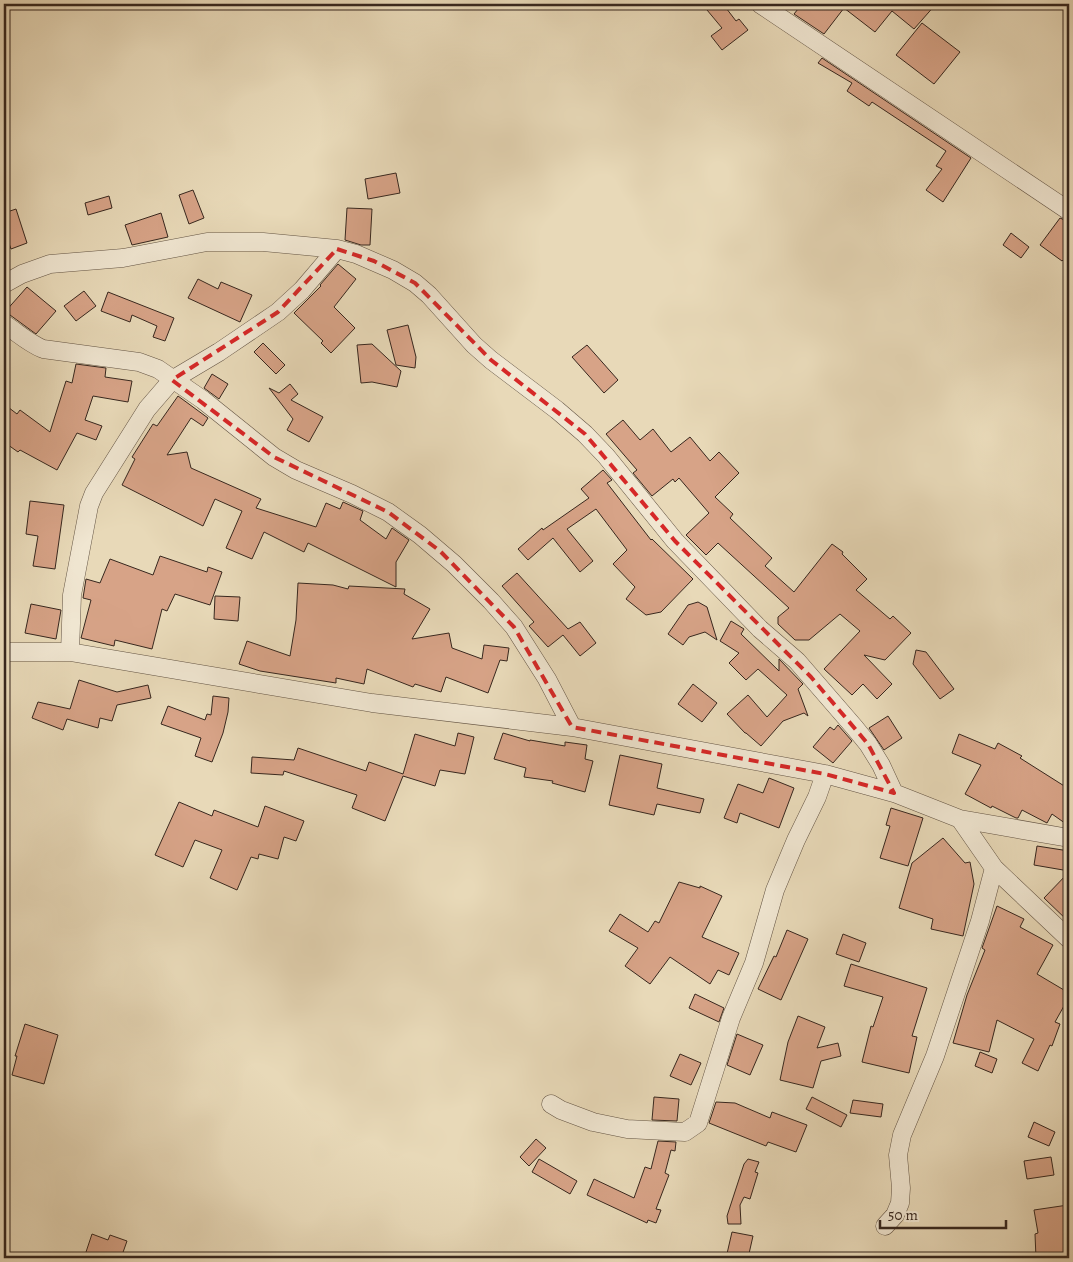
<svg xmlns="http://www.w3.org/2000/svg" width="1073" height="1262" font-family="Alegreya,serif">
<style>
.building{fill:#d7a387;stroke:#37271e}
.lines{fill:none;stroke-linecap:round;stroke-linejoin:round}
.minor-casing{stroke:#635444;stroke-width:19}
.minor{stroke:#f0e6d1;stroke-width:18}
.marked{fill:none;stroke:#d62828;stroke-width:4;stroke-dasharray:10 6;stroke-linejoin:round}
</style>
<rect width="100%" height="100%" fill="#e8d9b8"/>
<filter id="stains"><feTurbulence type="fractalNoise" baseFrequency=".004" numOctaves="4"/><feColorMatrix values="0 0 0 0 .2 0 0 0 0 .09 0 0 0 0 .02 0 0 0 .5 -.17"/></filter>
<radialGradient id="worn" r=".72"><stop offset=".6" stop-color="#630" stop-opacity="0"/><stop offset="1" stop-color="#630" stop-opacity=".3"/></radialGradient>
<path class="building" d="M702 4H723L736 21 739 19 748 30 722 50 711 36 722 28Z
M802 4H936L914 29 892 11 875 32 844 8 824 34 794 14Z
M922 23 960 52 934 84 896 55Z
M822 58 971 158 943 202 926 190 942 169 936 166 946 151 872 102 869 106 847 91 852 83 818 63Z
M396 173 400 193 368 199 365 179Z
M193 190 204 218 189 224 179 195Z
M109 196 112 208 88 215 85 203Z
M347 208 372 209 370 245H361L345 240Z
M16 209 27 243 11 249 4 229V213Z
M161 213 168 237 132 245 125 225Z
M1060 218 1069 222V262L1064 259 1062 261 1040 245Z
M1011 233 1029 247 1021 258 1003 245Z
M338 264 356 279 334 307 355 328 331 353 321 343 323 341 294 313 321 286 320 285Z
M198 279 218 289 221 282 252 295 240 322 188 298Z
M27 287 56 311 36 334 10 315 4 313Z
M84 291 96 306 76 321 64 306Z
M108 292 174 318 165 341 153 337 157 326 132 315 130 322 101 311Z
M408 325 416 357 415 368 396 365 387 330Z
M263 343 285 365 276 374 254 352Z
M372 344 401 371 397 387 372 382 361 383 357 345Z
M587 345 618 380 604 393 572 357Z
M76 364 106 368 105 377 132 381 128 402 93 396 85 420 102 426 96 440 77 433 57 470 20 450 18 452 4 442V404L17 414 20 410 50 432 66 381 72 383Z
M212 374 228 384 219 399 204 388Z
M290 384 298 394 291 400 323 417 309 442 287 430 293 419 269 388 279 393Z
M178 396 208 418 203 426 191 418 167 455 187 452 191 468 261 499 256 508 316 527 326 503 340 509 343 502 363 511 360 520 386 539 392 528 409 540 396 562V587L308 543 304 552 264 532 252 559 226 548 242 511 215 499 203 526 122 485 135 459 132 457 153 424 157 426Z
M623 420 640 440 653 429 671 452 690 437 710 461 719 452 739 473 715 497 733 514 730 518 772 558 765 566 794 592 832 544 843 552 842 554 867 579 856 590 890 619 893 616 911 633 885 660 864 655 892 684 877 699 863 684 852 695 824 669 860 631 840 614 809 640H795L778 624V617L789 608 718 543 706 555 686 535 709 513 679 478 675 482 673 479 652 496 633 473 637 470 606 434Z
M603 470 612 480 607 483 651 540 652 539 693 579 661 612 646 615 626 599 635 587 613 564 627 550 596 509 567 529 593 561 580 572 553 538 528 560 518 549 542 528 543 530 589 498 581 489Z
M30 501 64 505 55 569 33 566 38 536 26 534Z
M160 556 207 572 208 567 222 572 210 605 175 594 167 611 162 609 152 649 115 640 114 646 81 638 91 600 83 598 86 579 100 583 110 559 153 575Z
M517 573 568 629 580 622 596 643 580 656 563 635 548 647 529 626 534 622 502 586Z
M298 583 333 585 348 589 349 586 405 589 404 594 430 609 412 639 449 633 452 648 482 659 484 645 509 648 507 661 500 660 488 693 446 677 441 692 415 684 413 687 367 669 364 684 336 678V683L260 671 239 664 247 641 290 656 296 620Z
M215 596 240 597 238 621 214 619Z
M698 602 707 607 717 640 705 632 689 637 683 645 668 634 688 605Z
M31 604 61 610 56 639 25 633Z
M731 621 744 629 741 634 779 671V659L803 684 798 689 808 716 804 713 783 721 761 746 746 733H745L727 714 748 695 767 717 787 695 758 669 746 680 729 663 739 653 720 641Z
M916 650 926 652 954 689 940 699 913 664Z
M79 680 117 692 148 685 151 698 117 705 112 721 100 718 98 728 67 719 63 730 32 718 38 702 70 709Z
M693 684 717 703 702 722 678 704Z
M213 696 229 698 228 712 223 733 212 762 195 756 201 738 161 724 168 706 205 720 207 714 211 715Z
M888 716 902 738 884 750 869 728Z
M838 725 852 741 833 763 813 747 830 727 834 730Z
M458 733 474 737 465 774 440 770 435 786 403 776 385 821 352 808 357 795 284 771 283 775 251 773 252 757 294 760 298 748 366 771 369 762 403 774 415 734 455 746Z
M503 733 530 741V740L565 746V742L587 745 585 759 593 761 585 792 552 783 553 781 524 777 526 768 494 759Z
M959 734 995 749 998 743 1022 756 1020 758 1069 789V826L1052 814 1047 823 1022 810 1018 818H1016L992 806 991 808 965 794 981 765 952 753Z
M620 755 662 764 657 788 704 799 700 813 657 804 654 815 609 805Z
M769 778 794 788 779 828 740 813 737 823 724 818 738 784 763 793Z
M179 802 212 816 214 810 258 827 265 806 304 821 296 841 284 837 278 859 259 854 258 859 251 857 237 890 210 878 222 850 195 840 183 867 155 855Z
M891 808 923 818 908 866 880 858 890 826 886 825Z
M943 838 965 863 970 862 974 884 963 936 931 929 933 919 899 908 912 863Z
M1037 846 1069 851V871L1034 865Z
M1069 872V922L1044 898Z
M679 882 700 888V886L722 896 702 937 739 953 729 975 718 970 710 984 670 957 650 984 625 966 638 948 609 931 620 914 648 932 655 921 659 923Z
M997 906 1024 919 1020 927 1053 945 1037 974 1069 993V997L1055 1022 1060 1024 1052 1046 1050 1045 1038 1071 1022 1063 1034 1039 997 1020 989 1052 953 1043 967 995 985 950 982 948Z
M787 930 808 939 781 1000 758 989 774 956 776 957Z
M843 934 866 943 859 962 836 954Z
M851 964 927 988 912 1036 917 1037 909 1073 862 1062 871 1026 873 1027 883 997 844 986Z
M695 994 724 1008 719 1022 689 1008Z
M798 1016 825 1027 817 1048 838 1043 841 1056 821 1061 813 1088 780 1080 788 1042Z
M25 1024 58 1035 44 1084 12 1075 17 1056H15Z
M737 1034 763 1045 750 1075 727 1065Z
M980 1052 997 1059 992 1073 975 1066Z
M680 1054 701 1063 691 1085 670 1076Z
M654 1097 679 1099 677 1121 652 1120Z
M812 1097 847 1115 841 1127 806 1109Z
M853 1100 883 1104 881 1117 850 1113Z
M716 1102 735 1103 770 1118 772 1112 807 1125 796 1152 768 1142 766 1146 709 1123Z
M1034 1122 1055 1132 1049 1146 1028 1137Z
M536 1139 546 1148 529 1166 520 1157Z
M658 1141 676 1142 675 1151 671 1150 665 1173 669 1175 656 1209 661 1210 656 1223 648 1220 647 1223 587 1195 594 1179 634 1198 645 1167 651 1169Z
M1051 1157 1054 1175 1027 1179 1024 1161Z
M539 1159 577 1181 570 1194 532 1172Z
M748 1159 759 1162 755 1172 758 1173 750 1199 744 1197 740 1205 741 1224H728L727 1216 744 1164Z
M1068 1205 1069 1258H1036L1035 1234 1038 1233 1034 1210Z
M732 1232 753 1236 748 1258H726Z
M92 1234 108 1240 110 1235 127 1241 121 1258H84Z"/>
<g class="lines">
<defs>
<path id="minor" d="M760 4 1069 211
M4 284 22 274 50 264 123 258 207 242H263L337 249 356 254 393 270 415 283 429 295 474 345 491 360 557 410 585 434 606 456 675 541 760 629 797 661 855 728 868 744 881 765 894 793
M4 324C17 332 28 343 43 349L139 362 158 369 203 400 274 457 296 470 352 494 388 512 420 535 454 564 491 601 514 627 547 679 572 727
M4 652H70L372 703 572 727 825 774 894 793 960 819 1069 838
M70 652 72 595 89 506 94 493 147 409 172 380 219 352 278 312 302 290 337 249
M960 819 994 868 1069 939
M551 1104 561 1110 593 1122 627 1129 685 1132 698 1123 731 1018 754 963 775 890 796 840 817 797 825 774
M885 1226 895 1215 900 1203 901 1188 898 1155 902 1135 935 1056 980 921 994 868"/>
</defs>
<use href="#minor" class="minor-casing"/>
<use href="#minor" class="minor"/>
</g>
<path class="marked" d="M337 249 374 261 415 283 491 360 585 434 675 541 811 677 868 744 894 793 825 774 572 727 514 627 440 551 388 512 274 457 172 380 278 312Z"/>
<rect width="1073" height="1262" fill="none" stroke="#e8d9b8" stroke-width="20"/>
<rect x="5" y="5" width="1063" height="1252" fill="none" stroke="#37271e" stroke-width="2.5"/>
<rect x="10" y="10" width="1053" height="1242" fill="none" stroke="#37271e"/>
<path d="M880 1220v8h126v-8" fill="none" stroke="#37271e" stroke-width="2.5"/>
<text x="888" y="1220" font-size="15" fill="#37271e" stroke="#f0e6d1" stroke-width="4" paint-order="stroke">50 m</text>
<rect width="100%" height="100%" filter="url(#stains)"/>
<rect width="100%" height="100%" fill="url(#worn)"/>
</svg>
